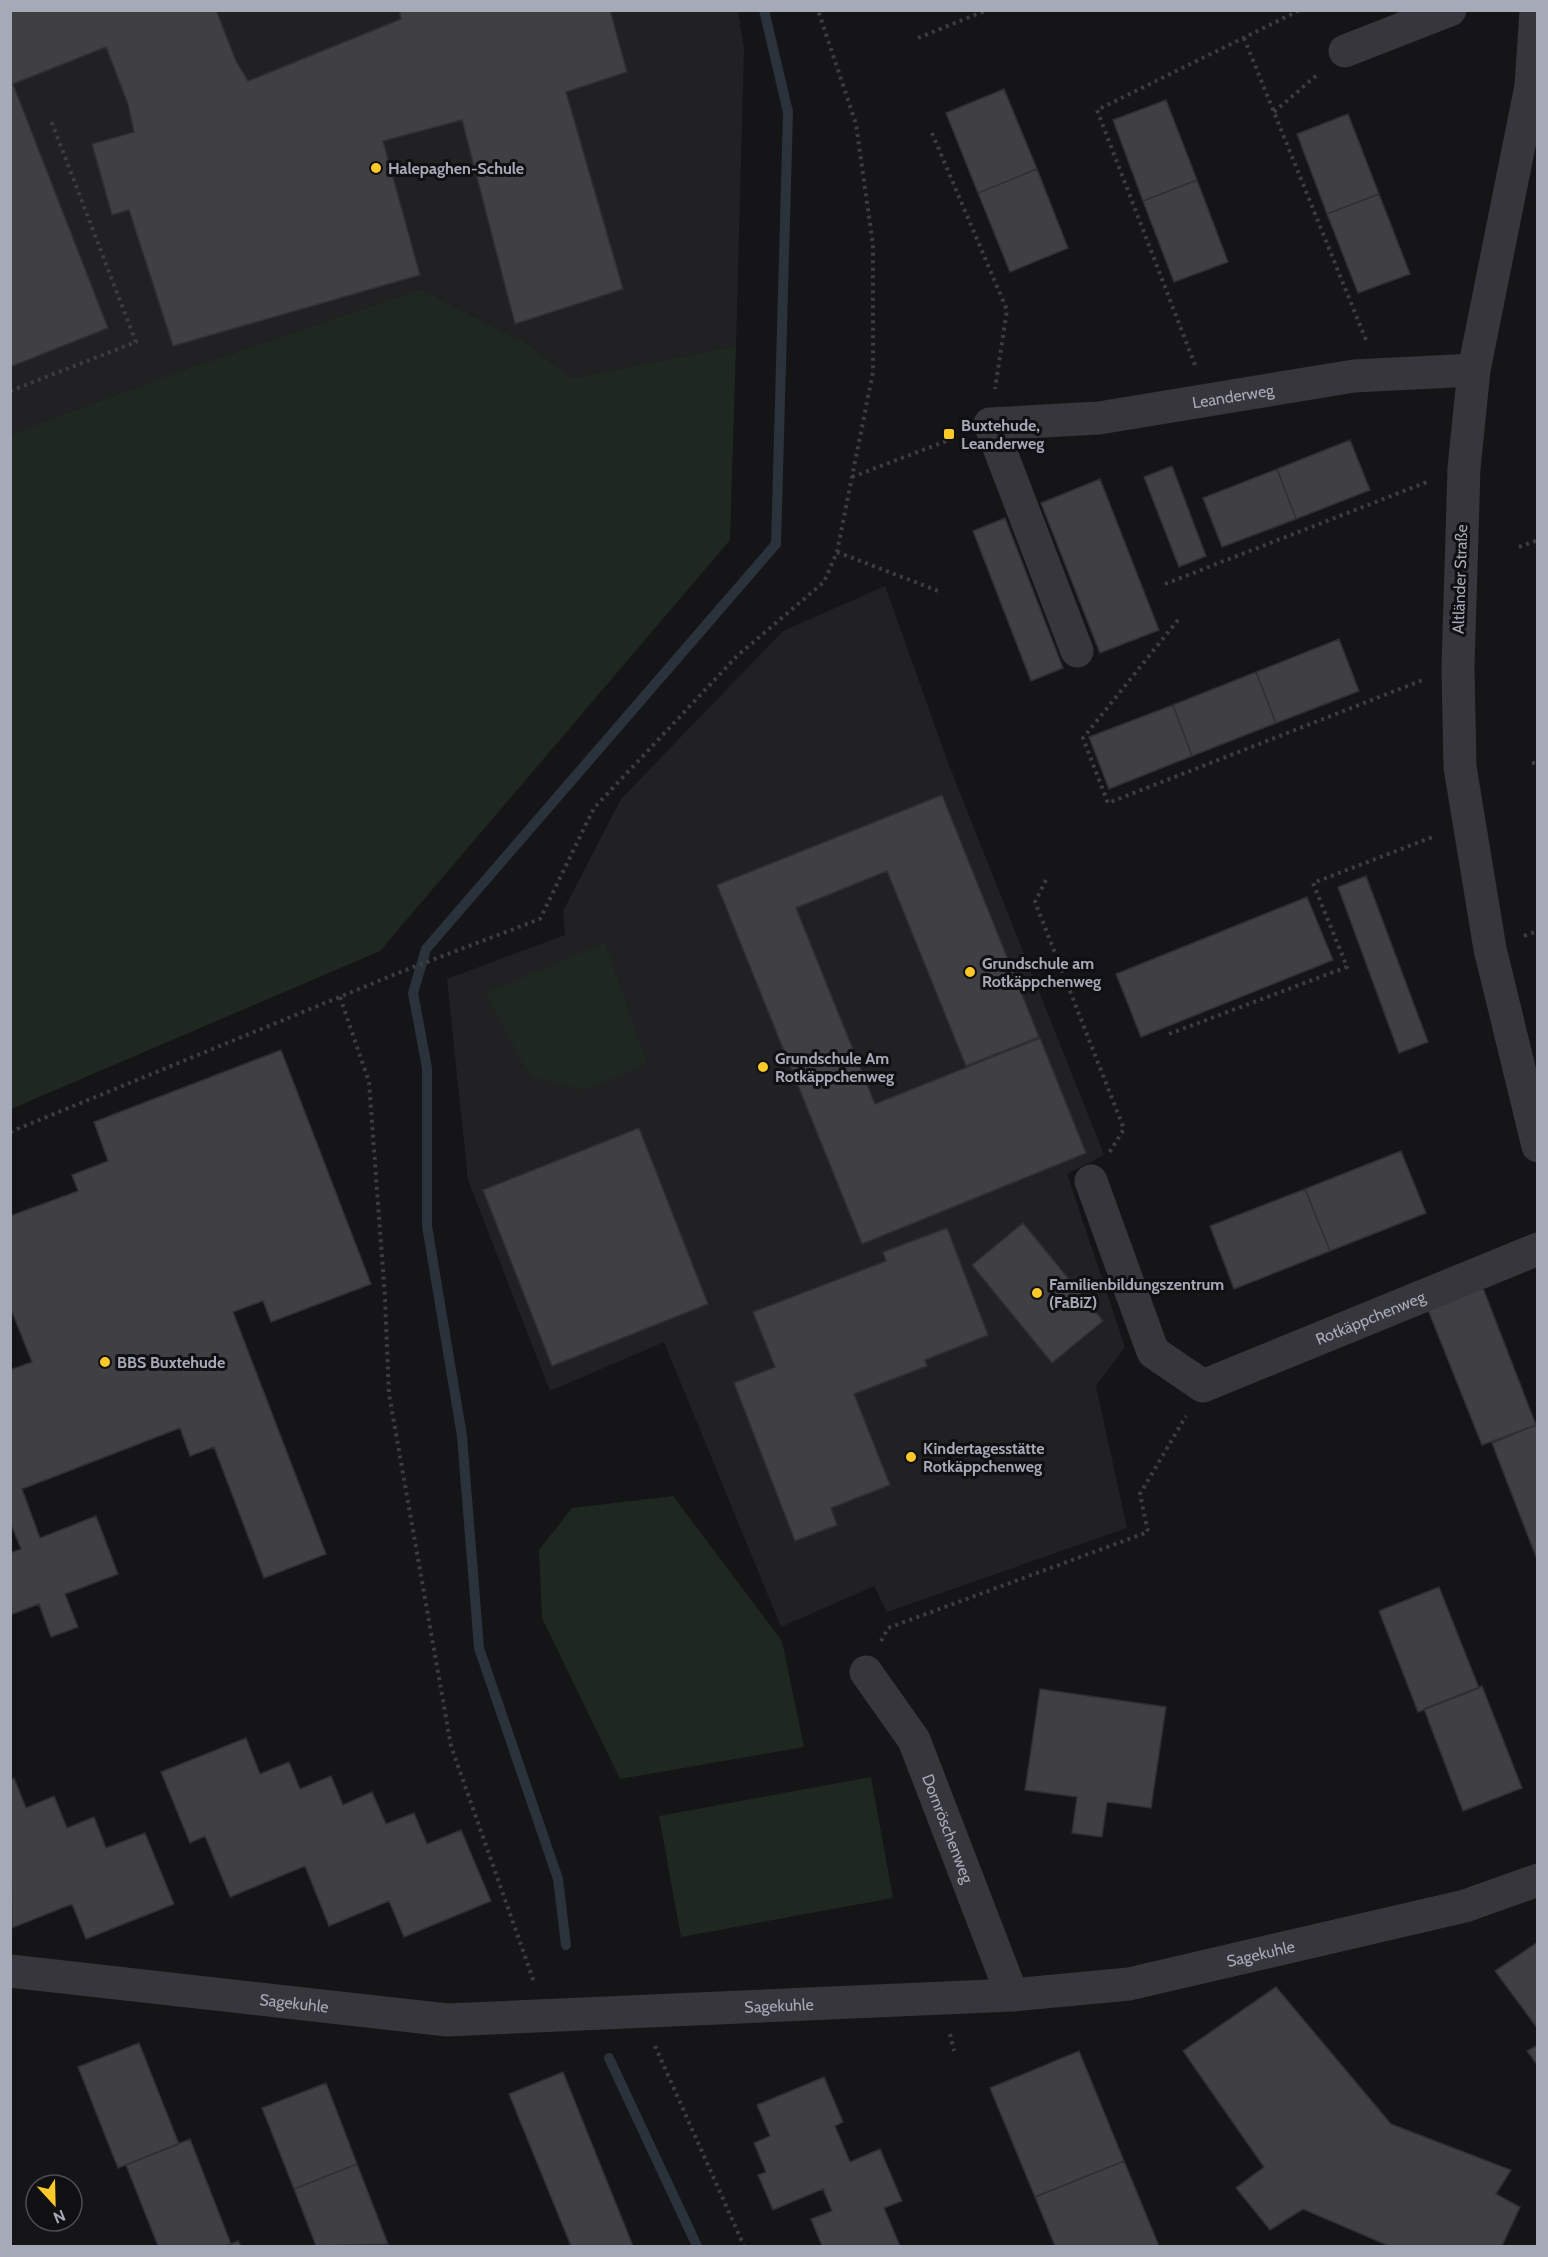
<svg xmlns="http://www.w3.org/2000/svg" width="1548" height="2257" font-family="Cabin,sans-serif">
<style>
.built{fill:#212124}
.green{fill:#1f2721}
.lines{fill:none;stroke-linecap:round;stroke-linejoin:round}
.stream{stroke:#2a323c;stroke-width:10}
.building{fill:#3f3f44;stroke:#2f2f33;stroke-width:1.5}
.path{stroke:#3c3d43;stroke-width:4;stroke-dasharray:3 4.5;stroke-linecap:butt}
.minor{stroke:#36363c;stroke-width:33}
.poi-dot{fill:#fcc928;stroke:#101012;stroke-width:2}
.labels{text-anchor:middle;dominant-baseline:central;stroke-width:6;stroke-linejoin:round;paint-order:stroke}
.poi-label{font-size:16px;font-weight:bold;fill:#a6aab8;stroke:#101012;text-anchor:start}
.street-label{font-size:16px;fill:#a6aab8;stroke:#101012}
</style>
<rect width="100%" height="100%" fill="#151517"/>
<path class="built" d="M11 11H738L744 48 736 346 572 378 523 341 420 289 169 375 11 434Z
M885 586 947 760 1104 1155 1067 1174 1125 1347 1096 1386 1127 1528 887 1612 874 1586 781 1627 664 1342 550 1391 468 1180 447 979 565 935 563 911 621 799 783 631Z"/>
<path class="green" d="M420 289 523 341 572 378 736 346 730 540 380 951 11 1109V434L169 375Z
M605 943 647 1064 584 1090 531 1077 485 993Z
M673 1496 782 1641 804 1747 620 1779 542 1618 539 1550 572 1508Z
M871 1777 893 1898 681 1937 659 1816Z"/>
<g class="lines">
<path class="stream" d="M566 1945 558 1879 479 1648 462 1436 427 1226V1068L413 993 426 949 776 544 788 112 764 10
M609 2058 697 2246"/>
</g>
<path class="building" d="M10 10H216L236 61 248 81 401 19 399 10H610L627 72 566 92 623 289 515 324 462 120 383 141 420 275 173 346 129 210 112 215 92 144 134 132 128 104 106 47 13 84 108 328 10 367Z
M1004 89 1037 169 978 193 946 113Z
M1166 100 1197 180 1143 201 1113 120Z
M1348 114 1379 194 1327 214 1297 134Z
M1037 169 1068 248 1010 272 978 193Z
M1197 180 1228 262 1174 282 1143 201Z
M1379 194 1410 274 1358 293 1327 214Z
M1350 440 1370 490 1296 519 1277 469Z
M1172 466 1206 556 1179 567 1144 477Z
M1277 469 1296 519 1222 547 1203 498Z
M1100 479 1159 630 1100 653 1041 503Z
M1005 518 1063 668 1031 681 973 531Z
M1339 639 1359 691 1276 723 1256 672Z
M1256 672 1276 723 1192 756 1173 705Z
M1173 705 1192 756 1109 789 1089 737Z
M942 795 1039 1037 966 1066 887 871 796 908 875 1104 1040 1038 1086 1153 862 1244 717 885Z
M1366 876 1428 1042 1399 1053 1338 887Z
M1307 897 1333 960 1141 1037 1116 974Z
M281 1050 371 1284 271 1322 263 1301 233 1312 326 1554 264 1578 214 1447 190 1456 180 1428 22 1489 40 1538 96 1516 118 1574 65 1594 78 1627 51 1637 39 1604 10 1615V1553L21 1549 10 1522V1370L32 1362 10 1307V1216L78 1191 72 1175 108 1161 94 1122Z
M639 1128 708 1304 552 1366 483 1190Z
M1401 1151 1426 1213 1330 1251 1305 1189Z
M1305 1189 1330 1251 1234 1289 1210 1226Z
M1023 1223 1103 1321 1052 1363 972 1265Z
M947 1228 988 1335 925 1360 927 1366 854 1394 890 1485 831 1508 837 1525 795 1541 734 1383 775 1367 753 1312 886 1261 883 1252Z
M1483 1288 1536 1425 1482 1445 1428 1310Z
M1538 1424V1562L1492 1443Z
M1439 1587 1479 1688 1418 1712 1379 1611Z
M1482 1686 1522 1788 1463 1811 1424 1709Z
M1040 1689 1166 1707 1151 1808 1107 1802 1102 1837 1072 1833 1077 1797 1025 1790Z
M246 1738 260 1774 289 1762 300 1789 331 1776 343 1805 372 1792 386 1824 414 1813 427 1844 461 1830 491 1901 404 1937 389 1901 329 1926 305 1866 230 1897 205 1836 190 1843 161 1772Z
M14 1778 26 1808 54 1796 67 1828 94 1817 106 1848 145 1833 174 1904 86 1939 72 1904 12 1928 10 1780Z
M1538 1942V2029L1495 1971Z
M1276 1987 1391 2124 1511 2170 1496 2194 1520 2207 1502 2246H1389L1303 2209 1270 2230 1236 2188 1264 2167 1183 2051Z
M139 2043 179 2144 118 2168 78 2067Z
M1538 2045V2066L1527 2051Z
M1079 2051 1124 2161 1035 2197 990 2088Z
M563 2072 633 2246H571L509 2094Z
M824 2077 843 2122 835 2126 850 2162 880 2149 902 2201 884 2208 900 2246H822L811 2219 832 2211 823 2189 773 2210 758 2175 766 2172 754 2143 770 2136 757 2105Z
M326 2083 357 2164 294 2189 262 2108Z
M190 2139 231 2244 224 2246H158L126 2165Z
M1124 2161 1159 2246H1055L1035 2197Z
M357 2164 388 2244 316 2246 294 2189Z
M238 2241 241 2246H224L231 2244Z"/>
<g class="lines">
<path class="path" d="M918 38 987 10
M1244 38 1366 340
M1274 112 1318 74
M932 133 1007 310 995 389
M1195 365 1097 110 1300 10
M10 391 136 342 50 118
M852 477 957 437
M1519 547 1538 540
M837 552 941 592
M1165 584 1427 482
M1178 620 1083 738 1108 803 1423 680
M1532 763H1538
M1046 880 1035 902 1124 1129 1109 1153
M1524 936 1538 931
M340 997 369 1082 385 1298 389 1394 451 1746 534 1982
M1169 1034 1347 967 1313 883 1435 836
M10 1132 398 973 540 919 594 808 737 656 824 582 837 552 873 372V245L856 124 818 10
M881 1641 888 1628 1148 1532 1140 1494 1186 1416
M950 2034 954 2051
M655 2046 744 2246"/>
<g class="minor">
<path d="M1536 10 1531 86 1474 370 1464 468 1458 667 1460 767 1490 949 1538 1146"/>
<path d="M1345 51 1450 10"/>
<path id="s1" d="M1077 651 990 424 1099 418 1354 376 1474 370"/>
<path id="s2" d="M1091 1181 1153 1352 1203 1386 1538 1249"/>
<path id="s3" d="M866 1672 914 1740 1012 1995"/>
<path id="s4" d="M10 1971 447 2020 1012 1995 1129 1984 1465 1906 1538 1880"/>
</g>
</g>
<g class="poi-dot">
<circle cx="376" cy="168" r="6"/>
<rect x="943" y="428" width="12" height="12" rx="3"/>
<circle cx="970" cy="972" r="6"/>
<circle cx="763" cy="1067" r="6"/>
<circle cx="1037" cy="1293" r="6"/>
<circle cx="105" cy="1362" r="6"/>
<circle cx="911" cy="1457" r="6"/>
</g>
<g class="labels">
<g class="poi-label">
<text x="388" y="168">Halepaghen-Schule</text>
<text x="961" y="425">Buxtehude,<tspan x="961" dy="18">Leanderweg</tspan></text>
<text x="982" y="963">Grundschule am<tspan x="982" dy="18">Rotkäppchenweg</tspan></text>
<text x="775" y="1058">Grundschule Am<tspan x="775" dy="18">Rotkäppchenweg</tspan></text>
<text x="1049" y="1284">Familienbildungszentrum<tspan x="1049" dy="18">(FaBiZ)</tspan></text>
<text x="117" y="1362">BBS Buxtehude</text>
<text x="923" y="1448">Kindertagesstätte<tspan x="923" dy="18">Rotkäppchenweg</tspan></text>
</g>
<g class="street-label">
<text stroke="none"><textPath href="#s1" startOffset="488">Leanderweg</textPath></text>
<text transform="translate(1460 579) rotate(-88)">Altländer Straße</text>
<text stroke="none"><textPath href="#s2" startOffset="423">Rotkäppchenweg</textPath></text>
<text stroke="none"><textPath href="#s3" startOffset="178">Dornröschenweg</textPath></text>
<text stroke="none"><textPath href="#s4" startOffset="1258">Sagekuhle</textPath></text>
<text stroke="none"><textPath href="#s4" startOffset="286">Sagekuhle</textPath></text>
<text stroke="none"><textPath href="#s4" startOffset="772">Sagekuhle</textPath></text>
</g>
</g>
<rect width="1548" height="2257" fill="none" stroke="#a6aab8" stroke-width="24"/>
<g transform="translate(54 2203) rotate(158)"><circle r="28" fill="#101012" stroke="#4c4e54" stroke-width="1.5"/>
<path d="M0-4.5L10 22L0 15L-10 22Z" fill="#fcc928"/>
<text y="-9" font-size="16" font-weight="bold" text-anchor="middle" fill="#a6aab8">N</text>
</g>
</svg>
